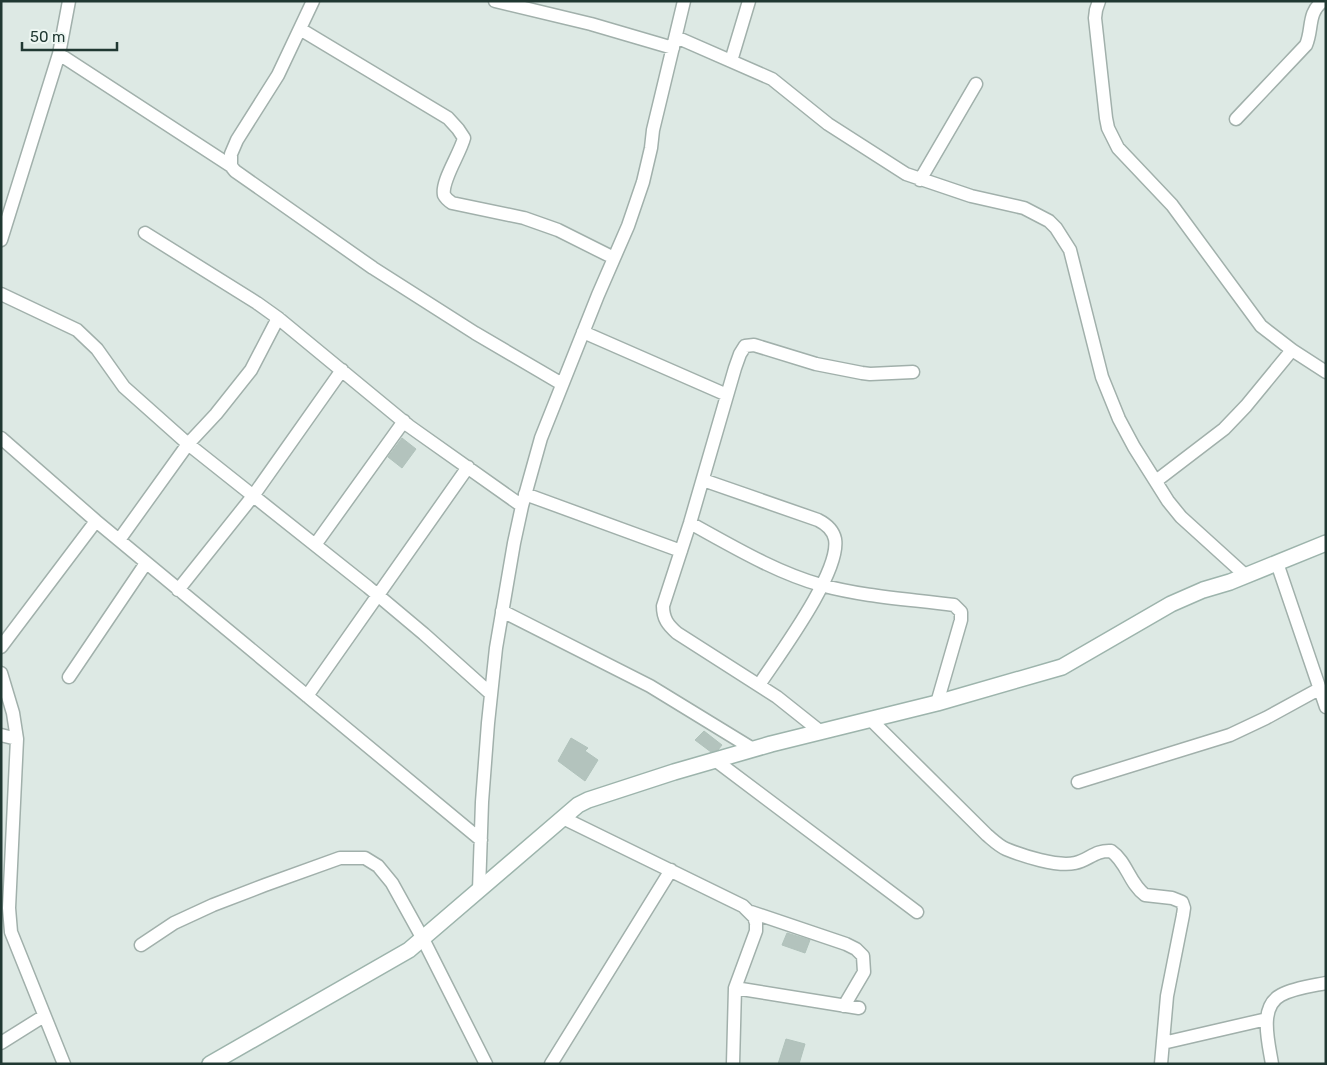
<svg xmlns="http://www.w3.org/2000/svg" width="1327" height="1065" font-family="Rubik,sans-serif">
<style>
.building{fill:#b3c3bd;stroke:#b0c2bb}
.lines{fill:none;stroke-linecap:round;stroke-linejoin:round}
.street-casing{stroke:#a1b0ab;stroke-width:15}
.secondary-casing{stroke:#9db4ac;stroke-width:18}
.street{stroke:#fff;stroke-width:12}
.secondary{stroke:#fff;stroke-width:15}
</style>
<rect width="100%" height="100%" fill="#dde9e4"/>
<path class="building" d="M402 438 416 449 402 468 388 457Z
M704 731 722 745 718 750 711 752 695 740Z
M571 738 588 748 585 751 598 760 585 781 558 761Z
M787 933 810 940 805 953 782 945Z
M786 1039 805 1044 799 1064H778Z"/>
<g class="lines">
<defs>
<path id="street" d="M313 1 278 75 237 140 231 154V166L235 171 373 268 475 333 562 384
M495 1 591 24 673 48
M1099 1 1096 10 1095 18 1106 118 1108 128 1118 148 1172 205 1261 326 1292 350 1326 372
M300 29 448 118 458 129 464 138C460 154 441 181 444 195 446 199 449 201 452 203L524 218 558 230 614 258
M676 37 772 79 828 124 906 174 971 196 1024 208 1049 221 1056 228 1070 250 1102 377 1119 419 1134 447 1168 501 1181 517 1245 575
M59 54 231 166
M731 61 749 1
M1236 119 1306 45C1313 29 1307 13 1323 1
M920 180 976 84
M145 233 257 303 278 318 409 426 522 506
M1 240 59 54 69 1
M1 294 77 330 97 349 124 387 188 444 368 587 424 634 491 694
M583 332 727 395
M1 438 96 521 481 840
M703 480 818 520C826 524 833 530 835 539 841 572 778 656 759 685
M1156 481 1224 429 1246 406 1292 350
M525 494 681 551
M690 523C732 546 775 572 821 585 865 597 909 599 954 605L961 612V620L937 703
M119 540 188 444 216 414 251 370 278 318
M315 545 404 421
M1277 563 1326 707
M178 590 253 496 342 370
M502 611 650 686 753 749
M1 647 96 521
M1 673 13 713 17 739 9 908 11 932 64 1064
M69 677 146 563
M307 696 468 467
M871 720 987 835C993 840 999 846 1006 849 1023 856 1057 867 1075 863 1089 860 1095 850 1111 851 1127 862 1129 883 1145 895L1172 898 1182 902 1184 908 1183 915 1167 996 1161 1064
M821 732 777 697 677 633C668 625 663 619 663 606L690 523 735 368 740 354 745 346 754 345 816 364 862 373 870 374 913 372
M1 735 17 739
M715 760 917 912
M1078 782 1230 735 1266 718 1319 689
M563 818 743 906 754 917 756 923V931L735 988 733 1064
M479 890 482 802 488 723 496 648 514 543 522 506 541 438 598 295 628 226 643 182 651 148 653 130 660 101 684 1
M751 912 846 944 856 949 863 956 864 972 844 1006
M141 945 174 923 213 905 265 885 340 858H365L378 866 392 883 423 939 486 1064
M735 988 859 1008
M1 1043 44 1016
M1163 1043 1267 1019
M551 1064 671 870
M1272 1064C1269 1044 1258 1007 1281 995 1294 988 1311 986 1326 983"/>
<path id="secondary" d="M210 1064 409 950 578 805 588 800 674 772 771 744 937 703 1062 667 1171 604 1203 590 1230 582 1326 543"/>
</defs>
<use href="#street" class="street-casing"/>
<use href="#secondary" class="secondary-casing"/>
<use href="#street" class="street"/>
<use href="#secondary" class="secondary"/>
</g>
<rect width="1327" height="1065" fill="none" stroke="#203832" stroke-width="5"/>
<path d="M22 42v8h95v-8" fill="none" stroke="#203832" stroke-width="2.5"/>
<text x="30" y="42" font-size="15" fill="#203832" stroke="#edf6f2" stroke-width="4" paint-order="stroke">50 m</text>
</svg>
